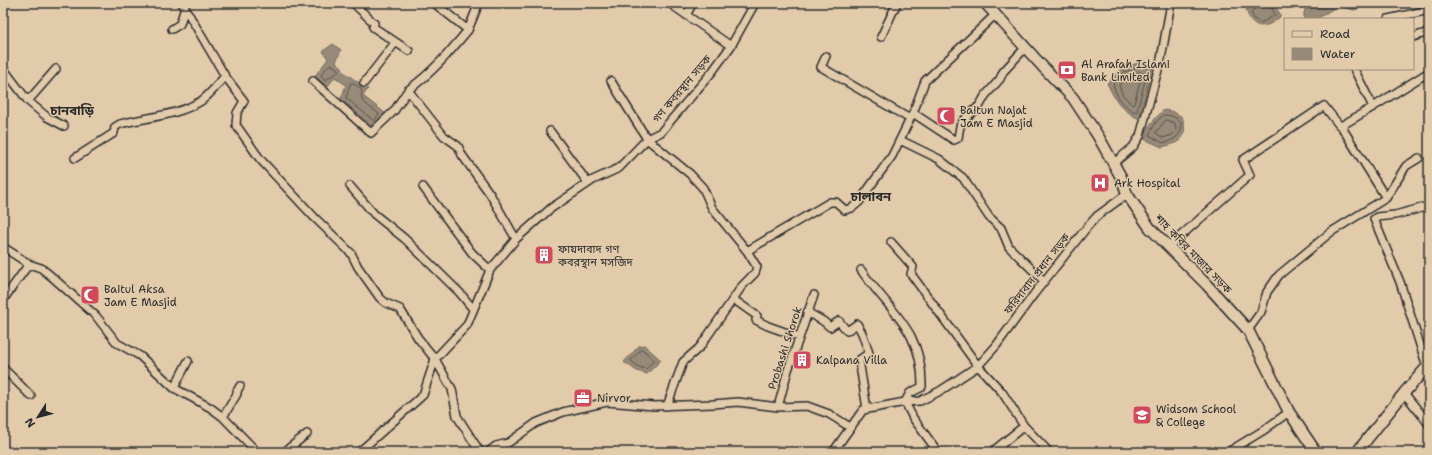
<svg xmlns="http://www.w3.org/2000/svg" width="1432" height="455" font-family="'Shantell Sans','Noto Sans Bengali',sans-serif">
<style>
.water{fill:#978a78;stroke:#6c6459}
.lines{fill:none;stroke-linecap:round;stroke-linejoin:round}
.shore{stroke:#56514a;stroke-width:1}
.street-casing{stroke:#2b2b2b;stroke-width:10}
.secondary-casing{stroke:#2b2b2b;stroke-width:13}
.street{stroke:#e2cbab;stroke-width:7}
.secondary{stroke:#e2cbab;stroke-width:10}
.labels{text-anchor:middle;dominant-baseline:central;stroke-width:3;stroke-linejoin:round;paint-order:stroke}
.poi-label{font-size:11px;fill:#2b2b2b;stroke:#e2cbab;text-anchor:start}
.street-label{font-size:11px;fill:#2b2b2b;stroke:#e2cbab}
.quarter-label{font-size:13px;font-weight:bold;fill:#2b2b2b;stroke:#e2cbab}
</style>
<rect width="100%" height="100%" fill="#e2cbab"/>
<filter id="ink" filterUnits="userSpaceOnUse"><feTurbulence type="fractalNoise" baseFrequency=".025" numOctaves="2"/><feDisplacementMap in="SourceGraphic" scale="8" xChannelSelector="R" yChannelSelector="G"/><feConvolveMatrix kernelMatrix="1 2 1 2 8 2 1 2 1" color-interpolation-filters="sRGB"/></filter>
<g filter="url(#ink)">
<path class="water" d="M1256 3H1273L1280 14V17C1266 29 1253 31 1246 10Z
M1307 3H1392L1382 7 1370 5 1354 10 1337 6 1317 19H1304V13Z
M333 44 341 50 336 62 343 68 342 71 368 89 363 96 386 114 373 127 341 99 346 85 335 77 327 87 314 77 328 59 323 51Z
M1143 61 1153 65 1139 119C1121 109 1116 102 1107 83L1122 69Z
M1164 110 1174 112 1182 117C1189 137 1181 143 1162 147L1144 139C1147 126 1154 119 1164 110Z
M644 345 661 360 647 374 637 371 624 362 639 346Z"/>
<g class="lines">
<path class="shore" d="M1258 3 1257 7 1251 12 1254 19 1261 23 1275 15 1270 3
M331 64 338 69V72L325 80 321 75Z
M1143 66 1148 69 1137 111 1135 112C1123 106 1116 96 1113 84L1124 72Z
M1140 72 1142 73 1141 77 1134 104 1132 105 1122 94 1119 85 1127 77Z
M353 83 362 90C358 103 370 106 379 114L374 121 346 98 350 84Z
M1164 115C1187 115 1188 138 1163 143L1149 135 1156 122Z
M1166 120 1175 123 1176 131 1172 135 1163 138 1156 133Z
M642 349 654 360 646 369 639 367 631 361Z"/>
<defs>
<path id="street" d="M182 3 225 76 244 101 237 113 236 125 260 159 314 217 351 253 358 267 380 298 386 303 400 309 418 338 435 359 452 389 457 416 480 452
M353 3 374 23 373 27 409 51
M434 3 468 30 479 3
M669 3 731 46
M686 15 693 3
M1388 19 1429 10
M172 29 180 24 185 7
M468 30C449 53 432 73 408 90L444 136 458 146 462 155 490 194 516 239
M881 37 897 3
M1413 37 1429 32
M826 56 821 67 910 119
M3 68 28 101 56 69
M1354 69 1373 107 1341 126 1386 198
M313 81 371 133 394 111 408 90
M611 81 647 139 690 174 703 188 712 208 747 251 757 267 755 273 742 286 700 347 683 362 667 406
M364 83 395 43
M28 101 47 117 64 126
M1373 107 1429 72
M913 113 954 140 958 138 960 126 964 120 980 105 985 96 1000 79 1003 72 1025 48
M550 131 588 183
M900 140 939 159 963 178 989 217 1001 228 1009 247 1044 281
M75 158 114 133 115 127 120 124C147 117 177 116 201 101 210 95 218 84 225 76
M1113 164 1133 147 1140 136 1161 59 1171 3
M350 186 374 214 405 239 460 293 473 309
M423 187 472 253 490 270
M891 242 913 267 911 274 978 366 1002 392 1024 426 1049 452
M3 247 29 264 41 268 51 276 96 316 117 343 140 356 174 388 211 408 223 417 257 452
M1168 247 1250 175 1243 160 1324 106 1339 125
M747 251 830 202H836L845 210 852 208 859 202 892 156 913 113 925 81 996 14
M861 270C890 312 923 330 922 387L910 393 905 402
M733 299 757 316 756 320 768 326 799 337
M3 300 29 264
M807 312 823 321 830 327 839 321 847 331 857 324 862 333 869 353 859 360 867 409
M1248 330 1261 312 1267 292 1279 275 1331 232 1386 198 1406 166 1419 158
M1427 367 1400 282 1374 219 1377 217 1395 215 1429 206
M3 368 31 396
M174 388 188 361
M1404 393 1429 424
M905 402 920 401 940 391 978 366 996 346 1034 294 1088 226 1097 216 1127 194
M778 407 788 370 814 295
M223 417 237 394V391L240 386
M284 452 307 434
M359 452 423 395 435 359 467 325 490 270 516 239 550 209 593 180 619 168 647 139 661 132 712 72 731 46 755 3
M488 452 496 446 508 443 536 423 563 412 607 402 654 406 713 404 738 402 778 407 807 406 829 414 850 427
M833 452 863 410 905 402 913 418 938 452
M992 452 1024 426
M1228 452 1264 430 1289 412"/>
<path id="secondary" d="M985 3 1043 67 1073 98 1098 136 1121 177 1127 194 1150 228 1207 285 1248 330 1289 412 1316 452
M1357 452 1404 393 1427 367 1429 368"/>
</defs>
<use href="#street" class="street-casing"/>
<use href="#secondary" class="secondary-casing"/>
<use href="#street" class="street"/>
<use href="#secondary" class="secondary"/>
</g>
</g>
<defs>
<symbol id="bank-square" viewBox="-11 -11 22 22"><rect x="-9" y="-9" width="18" height="18" rx="4" fill="#d1495b" stroke="#e2cbab"/><path d="M-6-4H6V4H-6ZM0-2.3a2.3 2.3 0 1 0 0 4.6a2.3 2.3 0 1 0 0-4.6Z" fill="#fff"/></symbol>
<symbol id="mosque-square" viewBox="-11 -11 22 22"><rect x="-9" y="-9" width="18" height="18" rx="4" fill="#d1495b" stroke="#e2cbab"/><path d="M3.5-4.9A6 6 0 1 0 3.5 4.9A5 5 0 1 1 3.5-4.9Z" fill="#fff"/></symbol>
<symbol id="hospital-square" viewBox="-11 -11 22 22"><rect x="-9" y="-9" width="18" height="18" rx="4" fill="#d1495b" stroke="#e2cbab"/><path d="M-5-5h3v3.5h4V-5h3V5h-3V1.5h-4V5h-3Z" fill="#fff"/></symbol>
<symbol id="building-square" viewBox="-11 -11 22 22"><rect x="-9" y="-9" width="18" height="18" rx="4" fill="#d1495b" stroke="#e2cbab"/><path d="M-4-6H4V6H1V3H-1V6H-4ZM-2.5-4.3h1.7v1.8h-1.7ZM.8-4.3h1.7v1.8H.8ZM-2.5-1h1.7V.8h-1.7ZM.8-1h1.7V.8H.8Z" fill="#fff"/></symbol>
<symbol id="office-square" viewBox="-11 -11 22 22"><rect x="-9" y="-9" width="18" height="18" rx="4" fill="#d1495b" stroke="#e2cbab"/><path d="M-6-3h4V-5.5h4V-3h4V5H-6ZM-1-4.5V-3h2v-1.5ZM-6 0V1H6V0Z" fill="#fff"/></symbol>
<symbol id="university-square" viewBox="-11 -11 22 22"><rect x="-9" y="-9" width="18" height="18" rx="4" fill="#d1495b" stroke="#e2cbab"/><path d="M0-5L7-2L0 1L-7-2ZM-4 1L0 2.5L4 1V4Q0 6-4 4Z" fill="#fff"/></symbol>
</defs>
<g fill-rule="evenodd">
<use href="#bank-square" x="1056" y="59" width="22" height="22"/>
<use href="#mosque-square" x="935" y="105" width="22" height="22"/>
<use href="#hospital-square" x="1089" y="172" width="22" height="22"/>
<use href="#building-square" x="533" y="244" width="22" height="22"/>
<use href="#mosque-square" x="79" y="284" width="22" height="22"/>
<use href="#building-square" x="791" y="349" width="22" height="22"/>
<use href="#office-square" x="572" y="387" width="22" height="22"/>
<use href="#university-square" x="1131" y="404" width="22" height="22"/>
</g>
<g class="labels">
<g class="poi-label">
<text x="1081" y="64">Al Arafah Islami<tspan x="1081" dy="13">Bank Limited</tspan></text>
<text x="960" y="110">Baitun Najat<tspan x="960" dy="13">Jam E Masjid</tspan></text>
<text x="1114" y="183">Ark Hospital</text>
<text x="558" y="249">ফায়দাবাদ গণ<tspan x="558" dy="13">কবরস্থান মসজিদ</tspan></text>
<text x="104" y="289">Baitul Aksa<tspan x="104" dy="13">Jam E Masjid</tspan></text>
<text x="816" y="360">Kalpana Villa</text>
<text x="597" y="398">Nirvor</text>
<text x="1156" y="409">Widsom School<tspan x="1156" dy="13">&amp; College</tspan></text>
</g>
<g class="street-label">
<text transform="translate(682 89) rotate(-50)">গণ কবরস্থান সড়ক</text>
<text transform="translate(1193 254) rotate(46)">শাহ কবির মাজার সড়ক</text>
<text transform="translate(1037 274) rotate(-52)">ফরিদাবাদ প্রধান সড়ক</text>
<text transform="translate(785 348) rotate(-72)">Probashi Shorok</text>
</g>
<g class="quarter-label">
<text x="72" y="110">চানবাড়ি</text>
<text x="871" y="196">চালাবন</text>
</g>
</g>
<rect width="1432" height="455" fill="none" stroke="#e2cbab" stroke-width="16"/>
<rect x="8" y="8" width="1416" height="439" fill="none" stroke="#2b2b2b" stroke-width="1.5" filter="url(#ink)"/>
<rect x="1284" y="18" width="130" height="52" fill="#e2cbab" stroke="#998b78"/>
<rect x="1292" y="31" width="20" height="6" fill="#e2cbab" stroke="#998b78"/>
<text x="1320" y="38" font-size="12" fill="#2b2b2b">Road</text>
<rect x="1292" y="48" width="20" height="12" fill="#978a78" stroke="#998b78"/>
<text x="1320" y="58" font-size="12" fill="#2b2b2b">Water</text>
<g transform="translate(38 417) rotate(234)" stroke="#e2cbab" stroke-width="3" paint-order="stroke">
<path d="M0-3L7 15L0 10L-7 15Z" fill="#2b2b2b"/>
<text y="-6" font-size="11" font-weight="bold" text-anchor="middle" fill="#2b2b2b">N</text>
</g>
</svg>
